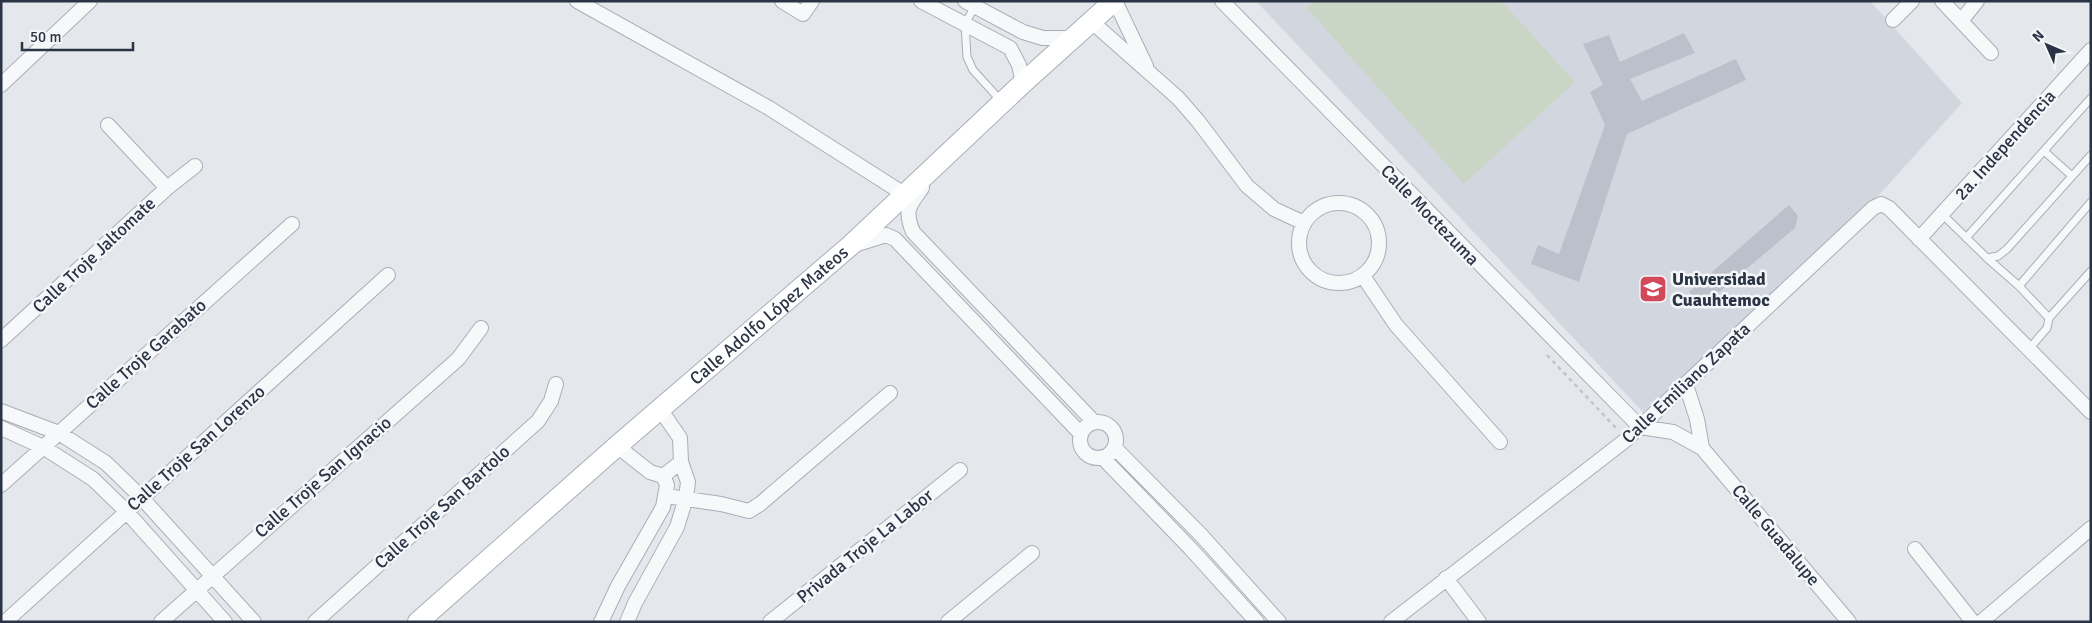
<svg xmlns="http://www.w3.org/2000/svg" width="2092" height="623" font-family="Signika,sans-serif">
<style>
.built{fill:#d2d6de}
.green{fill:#c9d6c5}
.building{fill:#bbc0ca}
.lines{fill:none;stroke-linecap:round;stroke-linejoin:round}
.lane-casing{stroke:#a9aeb7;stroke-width:9}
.street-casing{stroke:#a9aeb7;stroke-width:16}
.secondary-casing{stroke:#a9aeb7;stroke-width:22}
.path{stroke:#c2c5cb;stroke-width:2.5;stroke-dasharray:4 4;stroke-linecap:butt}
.lane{stroke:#f7f8fa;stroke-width:7}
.street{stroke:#f7f8fa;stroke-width:14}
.secondary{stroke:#fff;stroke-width:20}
.labels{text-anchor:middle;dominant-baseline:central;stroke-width:5;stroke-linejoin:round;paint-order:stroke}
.street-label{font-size:18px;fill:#2b3445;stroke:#f4f6f9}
.poi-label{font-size:18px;font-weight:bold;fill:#2b3445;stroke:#f4f6f9;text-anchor:start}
</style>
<rect width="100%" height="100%" fill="#e4e7ec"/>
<path class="built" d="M1256 1H1870L1962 103 1877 197 1680 380 1643 412Z"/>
<path class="green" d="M1314 1H1501L1575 82 1464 184 1307 8Z"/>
<path class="building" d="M1684 33 1695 53 1630 79 1642 101 1736 59 1746 80 1627 134 1579 282 1531 264 1538 245 1559 254 1605 125 1590 92 1603 85 1583 44 1609 35 1620 62Z
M1789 205 1798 216 1795 228 1701 307 1689 292Z"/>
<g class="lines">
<defs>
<path id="lane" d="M975 6 965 24 967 57 973 70 1002 102
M2044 151 2072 176
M1942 214 1987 258 1998 256 2007 249 2091 155
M1966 238 2091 98
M1987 258 2019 286 2049 318 2047 328 2029 349
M2019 286 2091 202
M2049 318 2091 271"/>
<path id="street" d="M577 1 769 108 904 194
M782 1 803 14 812 1
M921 1 1010 48 1019 65 1023 83
M965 1 1023 32 1043 38H1072
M1115 1 1146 66
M1222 1 1640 427 1673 432 1702 448 1849 622
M1942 1 1991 53
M1893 20 1912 1
M1961 21 1977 1
M1092 22 1178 98 1198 121 1247 186 1274 209 1304 223
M1 85 90 1
M108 125 167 188
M922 188C909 206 904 210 913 232L1094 422
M1299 243a40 40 0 1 1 80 0a40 40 0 1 1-80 0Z
M1919 239 2091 50
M854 245 886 235 895 239 1081 434
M1363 276 1396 325 1500 442
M1 340 167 188 195 166
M1686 385 1697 419 1702 448
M1 411 59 433 106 463 141 497 254 622
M1080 440a18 18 0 1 1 36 0a18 18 0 1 1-36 0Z
M1 428 43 447 93 479 126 511 225 622
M617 446 650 472 663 476 681 462 680 438 660 409
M1115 448 1202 536 1279 622
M1103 458 1190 548 1257 622
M1 485 292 224
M666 496 721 504 749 511 760 504 890 393
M1915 549 1973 622
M1446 578 1479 622
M5 622 388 275
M161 622 458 359 481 328
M315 622 538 421 551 401 556 384
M601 622 618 586 663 507 667 485 663 476
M627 622 635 603 677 527 686 498 688 482 681 462
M770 622 960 470
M948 622 1032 553
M1391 622 1627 439 1873 208 1881 204 1889 208 2091 412
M1981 622 2091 528"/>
<g id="secondary">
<path id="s1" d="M418 622 617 446 851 245 1023 83 1114 1"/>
</g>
</defs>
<use href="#lane" class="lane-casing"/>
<use href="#street" class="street-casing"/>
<use href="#secondary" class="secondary-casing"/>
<path class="path" d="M1547 355 1617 429"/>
<use href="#lane" class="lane"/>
<use href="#street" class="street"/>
<use href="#secondary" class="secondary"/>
</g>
<defs>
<symbol id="university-square" viewBox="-11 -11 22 22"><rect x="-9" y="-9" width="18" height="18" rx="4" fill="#d1495b" stroke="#f4f6f9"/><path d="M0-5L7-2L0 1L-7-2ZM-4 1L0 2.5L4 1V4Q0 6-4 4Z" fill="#fff"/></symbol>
</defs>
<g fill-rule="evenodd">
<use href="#university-square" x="1637" y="273" width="32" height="32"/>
</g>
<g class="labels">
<g class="street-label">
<text transform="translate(2005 145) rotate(-48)">2a. Independencia</text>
<text transform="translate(1430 215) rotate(46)">Calle Moctezuma</text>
<text transform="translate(94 255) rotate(-43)">Calle Troje Jaltomate</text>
<text stroke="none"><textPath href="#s1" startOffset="466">Calle Adolfo López Mateos</textPath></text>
<text transform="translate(146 354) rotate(-42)">Calle Troje Garabato</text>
<text transform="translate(1686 383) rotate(-43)">Calle Emiliano Zapata</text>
<text transform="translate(196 448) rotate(-42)">Calle Troje San Lorenzo</text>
<text transform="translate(323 477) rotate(-41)">Calle Troje San Ignacio</text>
<text transform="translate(442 507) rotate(-42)">Calle Troje San Bartolo</text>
<text transform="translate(1776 535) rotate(50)">Calle Guadalupe</text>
<text transform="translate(865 546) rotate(-39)">Privada Troje La Labor</text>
</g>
<g class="poi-label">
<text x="1672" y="279">Universidad<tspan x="1672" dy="21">Cuauhtemoc</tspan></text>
</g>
</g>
<rect width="2092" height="623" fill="none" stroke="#2b3445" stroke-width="5"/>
<g transform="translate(2047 45) rotate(315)" stroke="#f4f6f9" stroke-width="4" paint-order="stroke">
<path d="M0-4L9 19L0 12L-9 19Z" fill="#2b3445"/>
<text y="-8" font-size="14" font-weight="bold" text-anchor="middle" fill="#2b3445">N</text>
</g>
<path d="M22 42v8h111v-8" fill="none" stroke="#2b3445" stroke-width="2.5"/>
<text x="30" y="42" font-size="15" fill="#2b3445" stroke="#f4f6f9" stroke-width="4" paint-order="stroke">50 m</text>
</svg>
